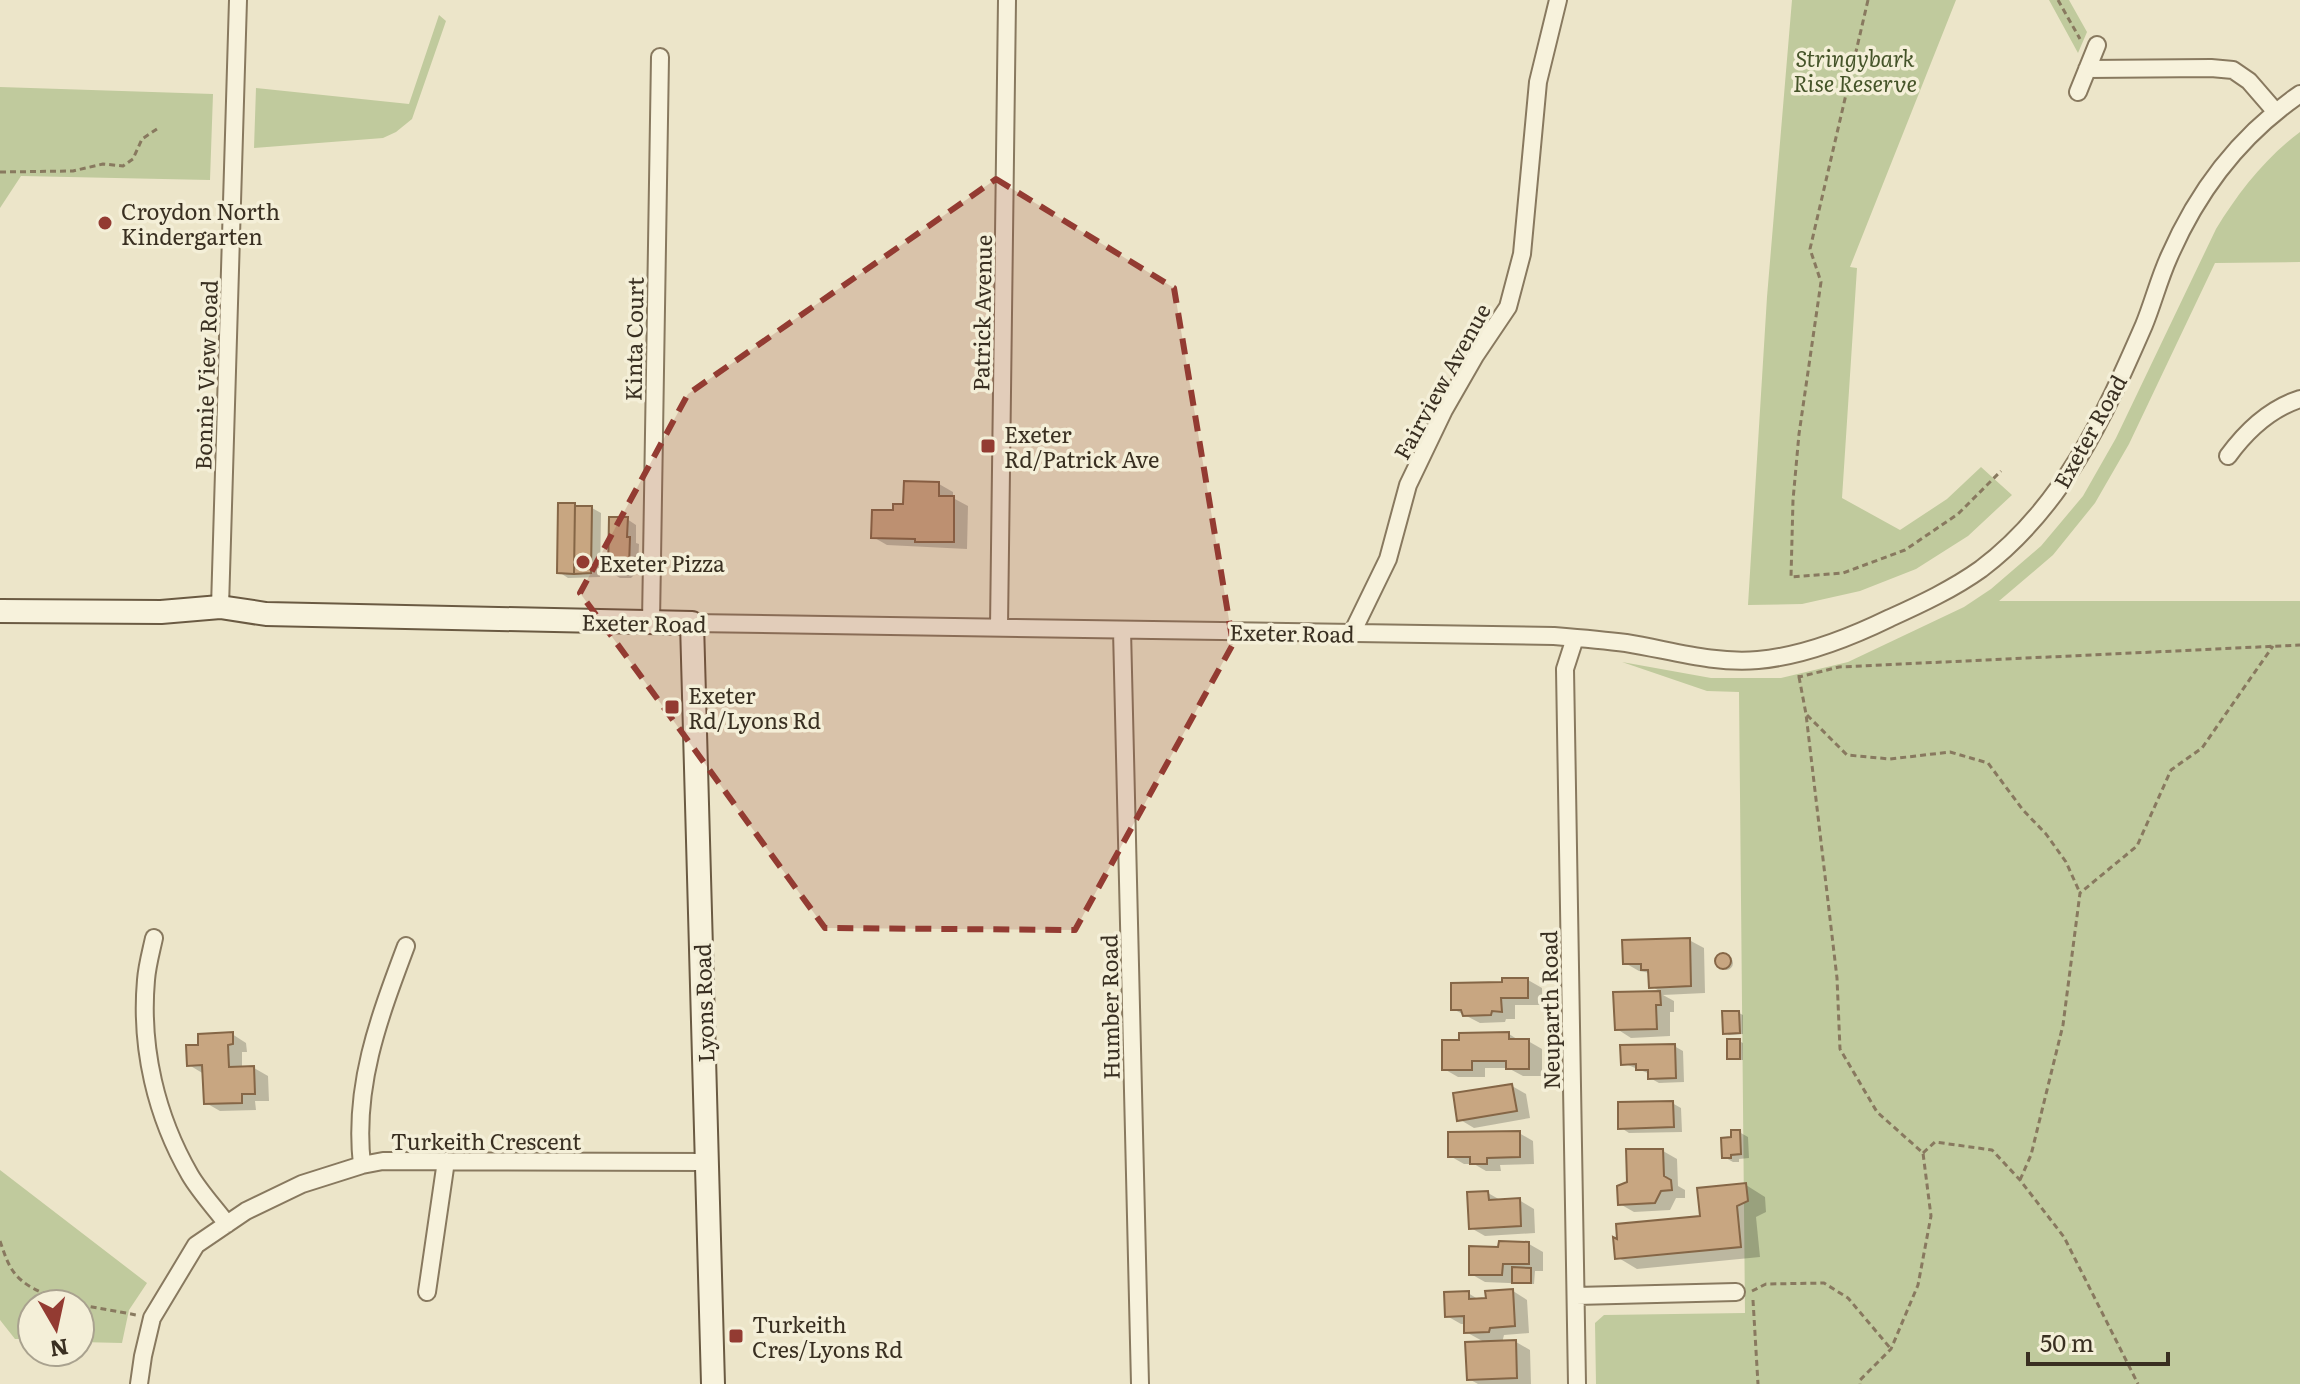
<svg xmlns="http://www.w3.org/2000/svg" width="2300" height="1384" font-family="Literata,serif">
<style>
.green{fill:#c0ca9d}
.shadow{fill:#0003}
.building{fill:#c8a681;stroke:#856646;stroke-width:2}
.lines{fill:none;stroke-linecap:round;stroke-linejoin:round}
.street-casing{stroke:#88795f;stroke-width:20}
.secondary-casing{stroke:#6a5a42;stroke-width:26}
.path{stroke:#88795f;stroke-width:3;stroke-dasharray:6 4;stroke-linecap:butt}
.street{stroke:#f7f2dc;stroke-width:16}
.secondary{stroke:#f7f2dc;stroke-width:22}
.marked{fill:#933b32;fill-opacity:0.2;stroke:#933b32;stroke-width:6;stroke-dasharray:16 10;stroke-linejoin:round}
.poi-dot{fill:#933b32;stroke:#f4efd8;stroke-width:3}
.labels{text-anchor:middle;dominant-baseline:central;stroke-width:7;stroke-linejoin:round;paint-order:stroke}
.park-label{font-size:22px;font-style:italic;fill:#455429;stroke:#f4efd8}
.poi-label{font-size:22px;fill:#392f21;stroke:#f4efd8;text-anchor:start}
.street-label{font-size:22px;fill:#392f21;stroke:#f4efd8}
</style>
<rect width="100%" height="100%" fill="#ece5c9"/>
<path class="green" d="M1792 0H1956L1850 267 1857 268 1842 498 1900 530 1947 499 1981 467 2012 495 1968 536 1916 569 1860 591 1802 604 1748 605 1767 297Z
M2049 0H2069L2087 32 2078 53Z
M439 15 446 21 412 119 396 132 383 138 254 148 256 88 409 104Z
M0 87 213 94 210 180 21 176 0 208Z
M2300 132V262L2215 263 2129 444 2095 503 2053 555 1999 601H2300V1384H1596L1595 1323 1604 1315 1745 1313 1739 692 1707 691 1622 662 1711 678H1781L1848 662 1964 607 1991 589 2041 546 2083 496 2116 438 2216 229C2238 193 2265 158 2300 132Z
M0 1170 147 1283 129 1310 122 1343 80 1342V1304H32V1339H15L0 1320Z"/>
<path class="shadow" d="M939 484 953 492V498L968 506 967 549 887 545 873 537 895 512Z
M560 505 592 508 601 513 600 577 568 578 559 572Z
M627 519 636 525V543L639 544 638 571 631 578H620L610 572Z
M1689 940 1704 948 1705 993 1663 995 1674 1001V1012H1670V1036L1631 1038 1617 1029 1615 994 1661 992 1651 986 1650 973 1639 971 1625 963Z
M1719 963a7 7 0 1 1 14 0a7 7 0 1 1-14 0Z
M1528 980 1542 988V1005H1515V1019H1506L1505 1022 1480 1023 1453 1009 1504 984Z
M1739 1013 1743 1015V1034L1729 1035 1725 1032Z
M232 1034 246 1043 247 1052H242V1069L254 1068 268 1076 269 1101H255L256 1110 220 1111 206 1103 204 1074 189 1065 200 1046Z
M1509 1034 1520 1041H1528L1542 1049V1076H1523L1508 1068H1485V1077H1458L1444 1069Z
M1739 1041 1743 1043V1060H1733L1729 1058Z
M1674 1046 1683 1051 1684 1082 1659 1083 1650 1078V1074L1623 1063Z
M1512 1086 1526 1094 1530 1118 1474 1128 1459 1119Z
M1672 1103 1681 1108 1682 1132 1629 1133 1620 1127Z
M1739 1132 1748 1137 1749 1158 1739 1159V1162H1733L1724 1157 1733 1139Z
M1519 1133 1533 1141 1534 1164 1500 1165 1501 1171H1486L1474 1164H1464L1450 1156Z
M1663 1151 1677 1159 1678 1186 1685 1190V1198H1676L1670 1210 1634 1212 1620 1204 1629 1184Z
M1746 1185 1765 1197 1766 1212 1756 1217 1760 1257 1637 1269 1617 1257 1702 1218Z
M1488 1193 1502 1201 1519 1200 1534 1209 1535 1233 1485 1236 1471 1228Z
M1529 1244 1543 1252V1271H1535L1534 1284 1485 1282 1471 1274 1500 1249Z
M1513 1291 1527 1300 1529 1333 1504 1335 1502 1343 1516 1342 1530 1350 1531 1384H1478L1469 1379 1486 1343 1466 1332V1324H1461L1447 1316 1468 1293 1481 1301Z"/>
<path class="building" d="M904 481 939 482V496H954V542H915V539L871 538 872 510H893V504H903Z
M558 503H575L574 574 557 573Z
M575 506H592L591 573 574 574Z
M609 517H628L627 537H630L629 566 621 574 608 573Z
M1690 938 1691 986 1649 988 1648 970H1641V964H1623L1622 940Z
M1715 961a8 8 0 1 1 16 0a8 8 0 1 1-16 0Z
M1502 978H1528V998H1501L1502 1012 1492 1011 1491 1015 1463 1016 1461 1010H1451V983L1502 982Z
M1660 991 1661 1005H1656L1657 1029 1615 1030 1613 992Z
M1722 1011H1739L1740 1033 1723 1034Z
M233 1032V1044L228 1045 229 1067 254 1066 255 1094H242V1103L204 1104 202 1065 187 1066 186 1045H198V1034Z
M1509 1032V1039H1529V1069H1506V1061H1472V1070H1442V1040H1459V1033Z
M1727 1039H1740V1059H1727Z
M1675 1044 1676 1078 1648 1079V1070H1636V1064L1621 1065 1620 1045Z
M1512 1084 1517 1111 1457 1121 1453 1093Z
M1673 1101 1674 1127 1618 1129V1102Z
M1731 1130H1740L1741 1154 1731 1155V1158H1722L1721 1138 1731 1137Z
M1520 1131V1157L1487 1158V1164H1470V1157H1448V1132Z
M1626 1149H1663L1664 1176 1671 1180 1672 1190 1661 1191 1655 1203 1618 1205 1617 1186 1627 1182Z
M1746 1183 1748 1201 1737 1206 1741 1247 1615 1259 1613 1237 1617 1239 1616 1224 1700 1216 1697 1188Z
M1488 1191 1489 1200 1520 1198 1521 1226 1469 1229 1467 1192Z
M1499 1241 1529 1242V1264H1503L1502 1275H1469V1246L1498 1247Z
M1512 1267 1531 1268V1283H1512Z
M1513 1289 1515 1326 1490 1328 1489 1332 1464 1333V1316L1445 1317 1444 1292 1469 1291V1299L1486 1298 1485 1291Z
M1516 1340 1517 1378 1467 1380 1465 1342Z"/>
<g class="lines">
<defs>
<path id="street" d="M2087 69 2211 68 2233 70 2249 81 2275 111
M2078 92 2097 45
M2228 456C2247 430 2269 409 2300 399
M220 607 238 0
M651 622 660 57
M692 623 1554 636C1578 638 1602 640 1626 643 1670 650 1713 664 1758 660 1804 656 1849 638 1890 618 1921 604 1953 589 1981 569 2063 507 2104 417 2144 325 2153 303 2159 279 2169 257 2198 190 2240 135 2300 94
M999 627 1007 0
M1122 630 1140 1384
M1352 633 1388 559 1408 485 1444 410 1475 356 1508 307 1522 254 1538 82 1558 0
M1575 638 1565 669 1577 1384
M154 938C151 952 147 966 146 980 140 1048 156 1116 190 1175 200 1192 215 1208 227 1224
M362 1165C353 1086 379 1018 406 946
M427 1292 446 1161
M1576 1296 1736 1292
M139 1384 143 1356 152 1318 196 1245 246 1211 302 1184 362 1165 383 1161 708 1162"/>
<path id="secondary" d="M0 611 161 612 220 607 266 614 692 623 713 1384"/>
</defs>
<use href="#street" class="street-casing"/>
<use href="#secondary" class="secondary-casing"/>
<path class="path" d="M1868 0 1810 249 1821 282 1799 434 1793 500 1791 577 1843 573 1905 550 1958 514 2001 471
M2058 0 2080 39
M0 172 73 171 103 164 123 166 133 159 142 139 157 129
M1799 675V677L1839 667 2300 645
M1799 677 1806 714 1837 978 1840 1049 1877 1112 1923 1153 1931 1216 1918 1285 1891 1349 1860 1380V1384
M1807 715 1847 755 1890 759 1950 752 1988 763 2023 810 2046 834 2066 862 2080 893
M1923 1153 1935 1142 1992 1150 2020 1180 2064 1237 2138 1384
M2020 1180 2031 1155 2063 1025 2080 893 2137 846 2171 770 2202 748 2273 646
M0 1241C5 1255 9 1270 21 1280 48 1303 102 1308 136 1315
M1752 1291 1766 1284 1824 1283 1848 1298 1891 1349
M1753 1300 1758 1384"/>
<use href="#street" class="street"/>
<use href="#secondary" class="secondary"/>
</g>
<path class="marked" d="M996 179 1174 288 1233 644 1075 930 825 928 580 593 688 394Z"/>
<g class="poi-dot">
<circle cx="105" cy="223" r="8"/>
<rect x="980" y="438" width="16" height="16" rx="4"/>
<circle cx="583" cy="562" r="8"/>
<rect x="664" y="699" width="16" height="16" rx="4"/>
<rect x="728" y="1328" width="16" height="16" rx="4"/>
</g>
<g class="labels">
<g class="park-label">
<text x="1855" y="57">Stringybark<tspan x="1855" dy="25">Rise Reserve</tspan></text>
</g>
<g class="poi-label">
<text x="121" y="210">Croydon North<tspan x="121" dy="25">Kindergarten</tspan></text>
<text x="1004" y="433">Exeter<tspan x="1004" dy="25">Rd/Patrick Ave</tspan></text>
<text x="599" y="562">Exeter Pizza</text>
<text x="688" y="694">Exeter<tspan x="688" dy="25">Rd/Lyons Rd</tspan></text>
<text x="752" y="1323">Turkeith<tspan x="752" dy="25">Cres/Lyons Rd</tspan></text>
</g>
<g class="street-label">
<text transform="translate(981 313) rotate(-89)">Patrick Avenue</text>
<text transform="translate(633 339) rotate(-89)">Kinta Court</text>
<text transform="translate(205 375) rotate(-88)">Bonnie View Road</text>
<text transform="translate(1441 381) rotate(-61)">Fairview Avenue</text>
<text transform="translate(2089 431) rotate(-61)">Exeter Road</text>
<text transform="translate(644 622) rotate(1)">Exeter Road</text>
<text transform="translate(1292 632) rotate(1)">Exeter Road</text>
<text transform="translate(703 1003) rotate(-92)">Lyons Road</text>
<text transform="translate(1109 1007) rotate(-91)">Humber Road</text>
<text transform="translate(1549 1010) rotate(-91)">Neuparth Road</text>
<text x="486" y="1140">Turkeith Crescent</text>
</g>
</g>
<g transform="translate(56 1328) rotate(171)"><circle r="38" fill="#f4efd8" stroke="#a9a28f" stroke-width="2"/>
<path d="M0-6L14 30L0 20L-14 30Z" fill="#933b32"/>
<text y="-12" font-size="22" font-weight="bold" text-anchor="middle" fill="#392f21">N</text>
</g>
<path d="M2028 1352v12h140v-12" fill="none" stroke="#392f21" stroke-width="4"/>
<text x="2040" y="1352" font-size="24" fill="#392f21" stroke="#f4efd8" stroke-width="6" paint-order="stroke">50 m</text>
</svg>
